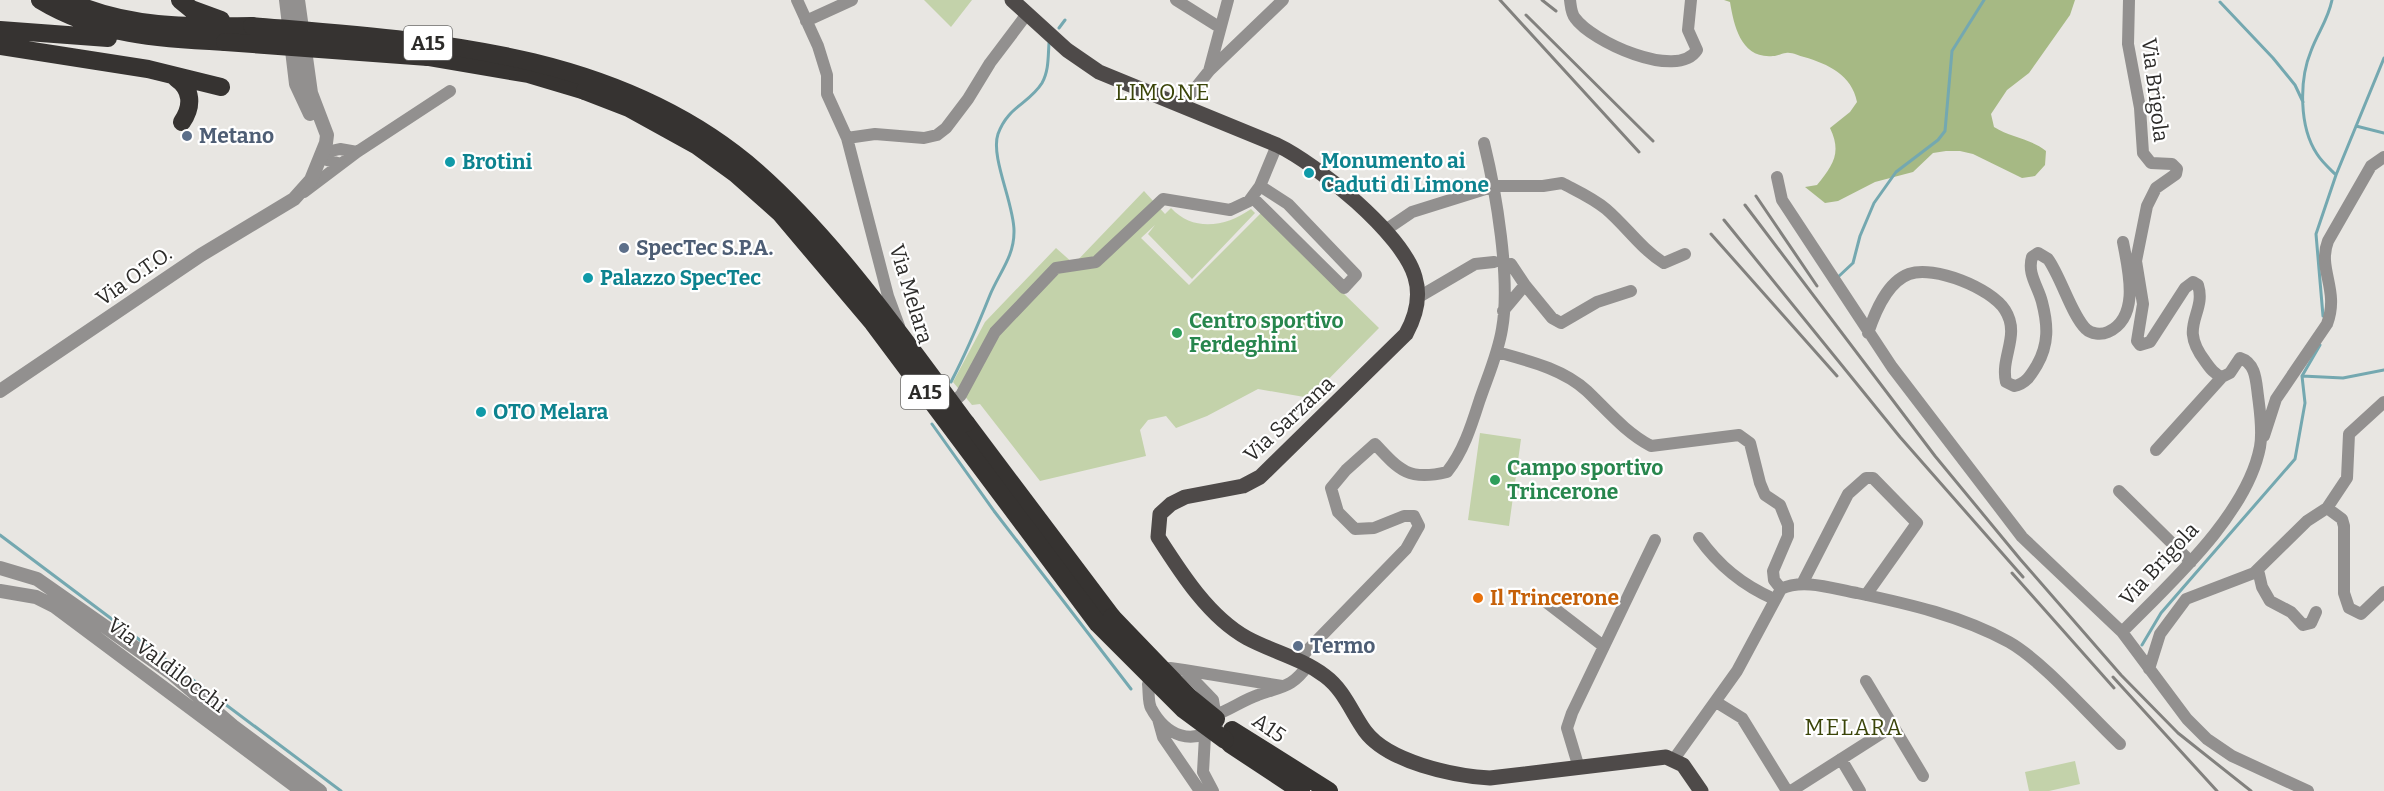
<svg xmlns="http://www.w3.org/2000/svg" width="2384" height="791" font-family="Bitter,serif">
<style>
.green{fill:#c3d2aa}
.forest{fill:#a6b984}
.lines{fill:none;stroke-linecap:round;stroke-linejoin:round}
.stream{stroke:#74a8b0;stroke-width:3}
.minor{stroke:#92908f;stroke-width:12}
.tertiary{stroke:#92908f;stroke-width:14}
.primary{stroke:#4e4a49;stroke-width:15}
.motorway{stroke:#363331;stroke-width:18}
.rail{stroke:#82817e;stroke-width:3}
.motorway-bridge{stroke:#363331;stroke-width:18}
.service-dot{fill:#5c6f8a;stroke:#fff;stroke-width:2}
.culture-dot{fill:#0f9aa8;stroke:#fff;stroke-width:2}
.leisure-dot{fill:#2e9e5b;stroke:#fff;stroke-width:2}
.food-dot{fill:#e8710a;stroke:#fff;stroke-width:2}
.labels{text-anchor:middle;dominant-baseline:central;stroke-width:4.5;stroke-linejoin:round;paint-order:stroke}
.shield{fill:#fff;stroke:#6b6b69;stroke-width:1.5}
.shield-label{font-size:20px;font-weight:bold;fill:#2c2b29}
.street-label{font-size:21px;fill:#2c2b29;stroke:#fff}
.service-label{font-size:21px;font-weight:bold;fill:#4e5e75;stroke:#fff;text-anchor:start}
.culture-label{font-size:21px;font-weight:bold;fill:#0d838f;stroke:#fff;text-anchor:start}
.leisure-label{font-size:21px;font-weight:bold;fill:#27864d;stroke:#fff;text-anchor:start}
.food-label{font-size:21px;font-weight:bold;fill:#c56008;stroke:#fff;text-anchor:start}
.neighbourhood-label{font-size:22px;letter-spacing:1.5px;fill:#3b4509;stroke:#fff}
</style>
<rect width="100%" height="100%" fill="#e8e6e2"/>
<path class="green" d="M924 0H972L951 27Z
M1144 191 1165 214 1171 208C1193 232 1226 227 1251 209L1255 213 1192 279 1148 234 1155 225 1141 238 1189 285 1261 213 1379 328 1310 398 1258 389 1207 416 1176 428 1166 416 1148 420 1140 430 1146 456 1040 481 980 404 972 405 953 382 985 322 1056 248 1074 264Z
M1480 433 1521 439 1509 526 1468 520Z
M2075 761 2080 784 2049 791H2029L2025 772Z"/>
<path class="forest" d="M1724 0H2075L2070 15 2029 73 2007 90 1991 114 1994 127C2011 138 2030 138 2046 151L2045 165 2035 176 2022 178 1973 154 1960 151H1946L1933 153 1913 172 1875 182 1838 201 1825 203 1805 187 1817 185C1833 165 1842 153 1830 128L1850 112 1857 102C1852 75 1828 64 1804 57 1799 56 1792 52 1786 53 1782 53 1778 56 1773 56 1741 59 1734 26 1730 2Z"/>
<g class="lines">
<path class="stream" d="M2332 0C2328 20 2318 32 2311 51 2299 80 2299 127 2317 154 2322 162 2329 168 2336 175
M2220 2 2273 58 2295 85 2303 102
M1059 28 1065 20
M2356 126 2384 133
M1838 277 1853 263 1860 236 1874 203 1896 172 1938 140 1945 131 1952 51 1984 0
M2323 316 2316 234 2336 175 2384 58
M2302 376 2343 378 2384 370
M951 382C966 353 978 325 990 295 999 273 1014 257 1014 232 1015 206 990 157 998 134 1008 106 1029 104 1042 83 1049 71 1048 56 1049 43
M932 424 994 511 1131 689
M0 535 169 662
M2142 645 2161 613 2295 459 2305 403 2302 376 2320 345
M181 671 341 791"/>
<path class="minor" d="M797 0 818 46 827 75V94L847 138 888 296 899 326
M1176 0 1219 27
M1570 0C1571 7 1571 13 1575 18 1591 41 1677 81 1697 50L1688 30 1691 0
M806 21 852 0
M1209 71 1228 0
M1181 106 1209 71 1283 0
M847 138 875 134 924 138 937 135 946 128 968 99 990 63 1027 14
M341 164 327 160 322 153 340 149 357 152
M1777 177 1782 200 1892 367 2022 537 2122 632 2187 719 2207 739 2232 756 2308 791
M304 192 357 152 450 91
M1252 197 1344 288 1356 275 1288 204 1260 186 1277 145
M1384 231 1412 212 1495 186H1543L1562 183C1577 191 1593 198 1606 209 1627 227 1641 249 1664 263L1685 254
M1511 264 1525 285
M1417 298 1475 264 1494 262
M1503 311 1525 285 1552 318 1561 323 1597 302 1631 291
M1868 333C1875 312 1887 282 1909 274 1934 265 1991 288 2005 310 2021 335 2000 357 2006 382L2014 386C2026 384 2031 375 2037 365 2049 344 2048 325 2042 302 2038 286 2027 274 2032 257L2038 253 2048 259C2061 277 2072 316 2086 329 2091 334 2101 335 2108 332 2141 317 2128 269 2123 242
M1497 352C1529 361 1563 369 1587 391 1609 412 1625 432 1651 446L1739 435 1750 443 1760 483 1765 495 1780 505 1788 525V536L1773 571 1774 580 1781 589C1803 578 1834 589 1857 593 1909 604 1962 616 2009 642 2044 662 2089 715 2120 744
M948 407 961 395 995 332 1056 268 1096 262 1163 199 1230 210 1249 201 1260 186
M2264 436 2276 399 2327 324C2340 290 2317 269 2328 241L2371 166 2384 157
M2156 450 2222 377
M2119 491 2191 562
M2327 508 2342 519 2344 526V593L2349 608 2361 614 2384 592
M1699 538C1719 566 1742 585 1774 599
M2254 573 2259 574 2262 587 2270 601 2291 612 2303 625 2311 623 2316 612
M1802 584 1848 494 1866 478H1873L1917 523 1866 595
M1546 602 1602 645
M2122 632C2169 584 2247 515 2260 447 2263 431 2260 412 2258 396 2256 381 2256 363 2240 358L2230 373 2222 377C2214 374 2210 368 2205 361 2177 325 2207 314 2198 285L2193 282 2185 288 2150 342 2140 345 2137 341 2143 304 2136 261 2147 206 2156 188 2176 174 2177 169 2172 164 2151 163 2143 153 2140 108 2128 44 2129 0
M1298 660 1406 549 1419 526 1414 516H1404L1374 528 1355 529 1338 512 1331 488 1346 470 1375 444C1400 471 1409 481 1447 472 1463 452 1471 427 1479 402 1487 378 1498 354 1502 329 1511 279 1496 192 1484 143
M1170 668 1184 670 1213 700 1217 725C1193 747 1166 736 1151 708 1148 702 1149 692 1148 684Z
M2149 669 2160 634 2186 599 2254 573 2307 521 2327 508 2347 478 2349 434 2384 402
M1184 670 1282 686
M1866 681 1923 776
M1716 702 1742 718 1787 791
M1215 715C1230 710 1243 700 1258 695 1282 686 1292 688 1308 665
M1158 719 1163 737 1200 791
M1205 736 1203 772 1213 791
M1674 759 1737 671 1781 589
M1841 759 1860 791
M1579 768 1567 728 1572 713 1655 540
M1791 791 1893 726"/>
<path class="tertiary" d="M286 0 296 84 310 114
M0 391 201 255 294 199 311 180 326 143 327 135 311 93 298 0
M0 568 37 579 127 642 171 673 233 726 320 791
M0 591 36 597 54 606 302 791"/>
<path class="primary" d="M1012 0 1067 50 1099 72 1277 145C1317 164 1403 234 1415 277 1421 297 1416 316 1406 334L1260 477 1243 486 1185 497 1171 504 1160 514 1158 537C1181 573 1209 617 1247 638 1273 652 1301 658 1325 676 1344 690 1352 713 1365 731 1388 762 1453 776 1490 778L1666 757 1683 765 1701 791"/>
<path class="motorway" d="M40 0C98 35 159 39 225 42
M67 0C124 28 190 27 252 26
M180 0 191 9 221 20
M0 30 108 38
M0 46 148 69 221 87
M428 57 528 74 585 91
M176 78C192 89 193 106 182 122
M966 423 1112 617
M1232 730 1329 791
M1230 744 1301 791"/>
<path class="rail" d="M1500 0 1639 152
M1542 0 1556 11
M1526 15 1653 141
M1756 196 1817 286
M1745 205 1935 456 2020 559 2121 675 2178 733 2251 791
M1724 220 1900 437 2023 577
M1711 234 1837 376
M2012 573 2114 688
M2113 677 2217 791"/>
<path class="motorway-bridge" d="M252 26C428 41 618 50 757 172 836 242 903 338 966 423
M225 42 428 57
M585 91 629 108 696 145 736 174 780 213 873 323 1098 624 1183 709 1225 740
M1112 617 1189 697 1216 719"/>
</g>
<g class="service-dot">
<circle cx="187" cy="136" r="6"/>
<circle cx="624" cy="248" r="6"/>
<circle cx="1298" cy="646" r="6"/>
</g>
<g class="culture-dot">
<circle cx="450" cy="162" r="6"/>
<circle cx="1309" cy="173" r="6"/>
<circle cx="588" cy="278" r="6"/>
<circle cx="481" cy="412" r="6"/>
</g>
<g class="leisure-dot">
<circle cx="1177" cy="333" r="6"/>
<circle cx="1495" cy="480" r="6"/>
</g>
<circle class="food-dot" cx="1478" cy="598" r="6"/>
<g class="labels">
<g class="shield">
<rect x="404" y="26" width="48" height="34" rx="4.5"/>
<rect x="901" y="375" width="48" height="34" rx="4.5"/>
</g>
<g class="shield-label">
<text x="428" y="43">A15</text>
<text x="925" y="392">A15</text>
</g>
<g class="street-label">
<text transform="translate(2155 90) rotate(83)">Via Brigola</text>
<text transform="translate(134 276) rotate(-35)">Via O.T.O.</text>
<text transform="translate(911 294) rotate(73)">Via Melara</text>
<text transform="translate(1289 419) rotate(-43)">Via Sarzana</text>
<text transform="translate(2159 564) rotate(-47)">Via Brigola</text>
<text transform="translate(167 665) rotate(37)">Via Valdilocchi</text>
<text transform="translate(1269 728) rotate(34)">A15</text>
</g>
<g class="service-label">
<text x="199" y="136">Metano</text>
<text x="636" y="248">SpecTec S.P.A.</text>
<text x="1310" y="646">Termo</text>
</g>
<g class="culture-label">
<text x="1321" y="161">Monumento ai<tspan x="1321" dy="24">Caduti di Limone</tspan></text>
<text x="462" y="162">Brotini</text>
<text x="600" y="278">Palazzo SpecTec</text>
<text x="493" y="412">OTO Melara</text>
</g>
<g class="leisure-label">
<text x="1189" y="321">Centro sportivo<tspan x="1189" dy="24">Ferdeghini</tspan></text>
<text x="1507" y="468">Campo sportivo<tspan x="1507" dy="24">Trincerone</tspan></text>
</g>
<g class="food-label">
<text x="1490" y="598">Il Trincerone</text>
</g>
<g class="neighbourhood-label">
<text x="1163" y="92">LIMONE</text>
<text x="1854" y="727">MELARA</text>
</g>
</g>
</svg>
